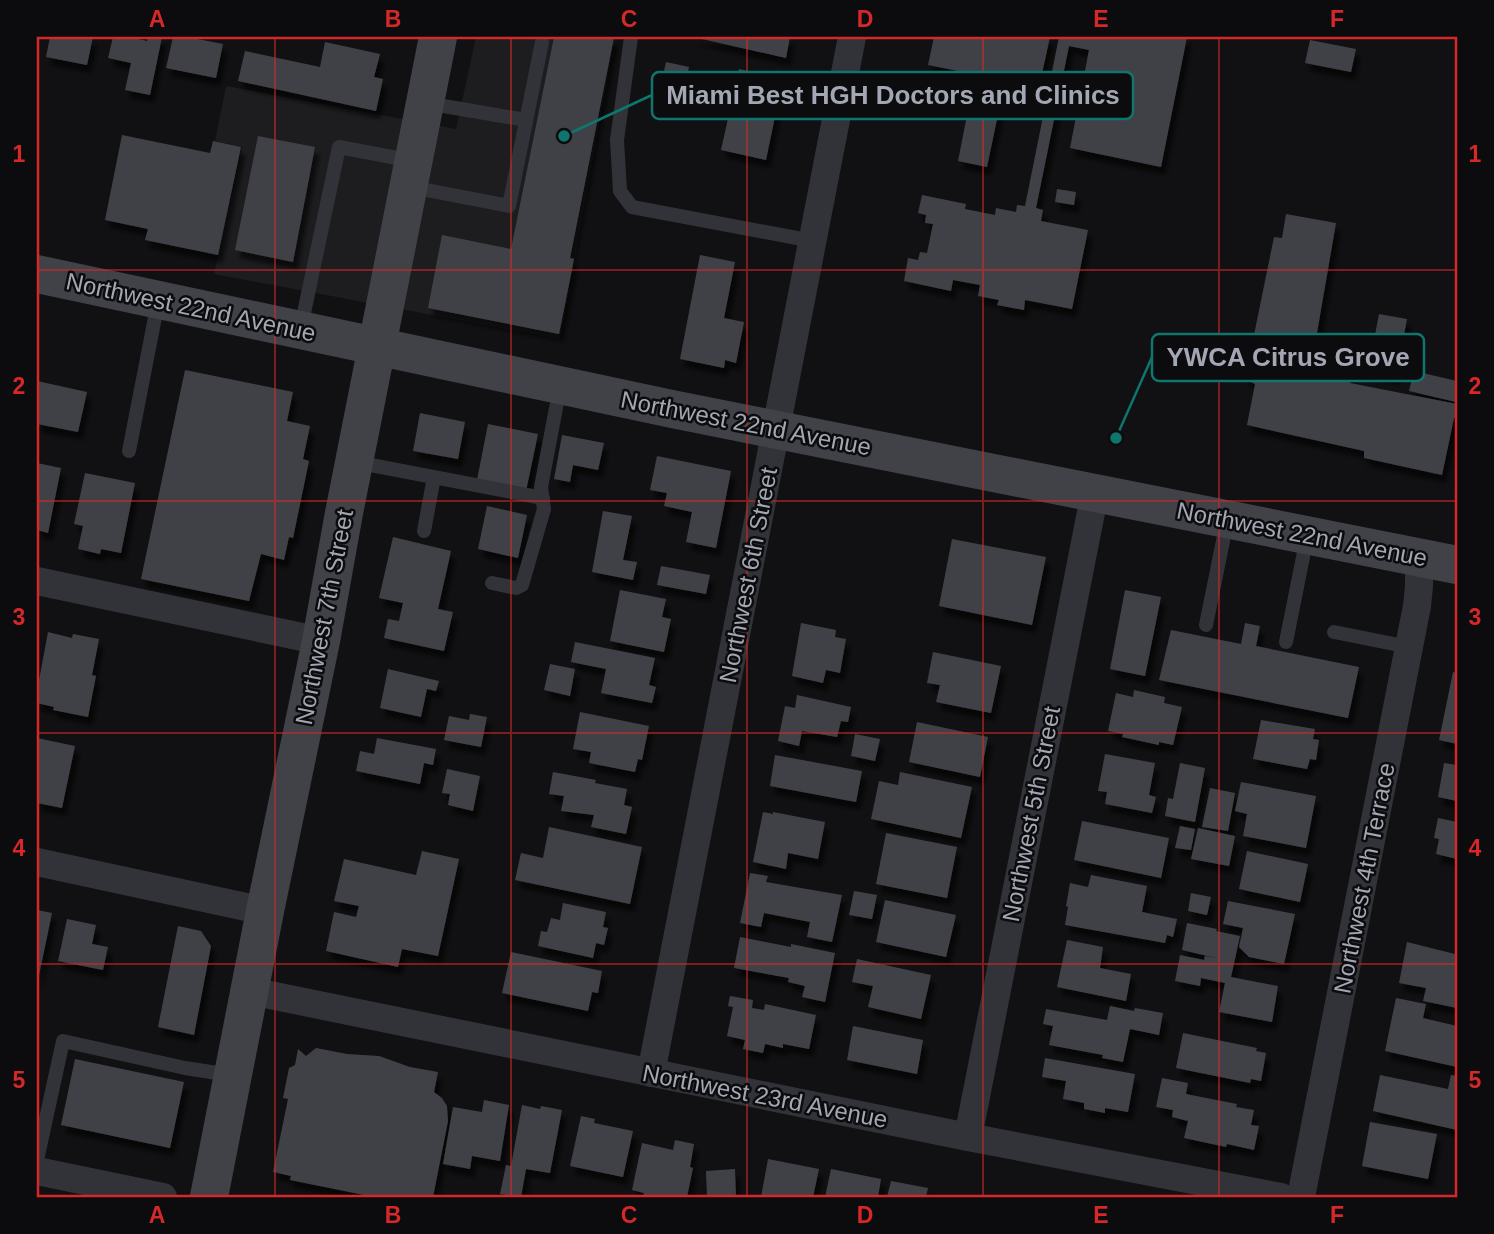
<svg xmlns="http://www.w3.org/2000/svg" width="1494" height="1234" font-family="Helvetica,sans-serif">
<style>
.built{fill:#1d1d20}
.building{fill:#404146;filter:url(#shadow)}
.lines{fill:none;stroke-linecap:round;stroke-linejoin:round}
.lane{stroke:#323338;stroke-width:14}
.street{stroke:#323338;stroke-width:28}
.secondary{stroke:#404248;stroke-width:38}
.grid{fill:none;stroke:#d62828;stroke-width:2;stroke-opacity:0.55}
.labels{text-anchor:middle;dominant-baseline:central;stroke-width:5;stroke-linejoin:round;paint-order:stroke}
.street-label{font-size:24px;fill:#a3a7b4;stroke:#0c0c0e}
.leader{fill:none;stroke:#0f766e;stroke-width:2.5}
.callout-dot{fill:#0f766e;stroke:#0c0c0e;stroke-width:2.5}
.callout{fill:#0c0c0e;stroke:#0f766e;stroke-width:2.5}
.callout-label{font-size:26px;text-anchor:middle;font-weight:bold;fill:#a3a7b4}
.neatline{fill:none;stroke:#d62828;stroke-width:2.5}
.grid-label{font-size:23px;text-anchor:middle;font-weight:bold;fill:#d62828}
</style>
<defs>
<filter id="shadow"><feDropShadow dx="4.5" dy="8" stdDeviation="2" flood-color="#0009"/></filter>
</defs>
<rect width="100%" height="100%" fill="#111113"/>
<path class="built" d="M476 37H615L560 339 214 274 242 147 215 141 226 86 456 129Z"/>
<path class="building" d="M50 37H93L87 65 46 57Z
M113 37H130L147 41 148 37H162L150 95 125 90 131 63 108 58Z
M173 37H187L223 44 216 78 166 68Z
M554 37H614L570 258 574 259 559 334 428 308 442 235 511 249Z
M693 37H790L786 58Z
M934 37H1050L1039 87 928 65Z
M1059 37H1187L1161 167 1070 148 1089 50 1069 46 1036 208 1043 210 1041 221 1088 230 1072 309 1025 300 1024 310 997 305 999 300 978 296 980 285 953 280 951 291 904 281 908 258 918 260 920 252 927 253 933 224 925 223 926 215 918 213 922 195 966 204 965 209 995 215 996 208 1016 212 1017 205 1025 206Z
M1310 40 1356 49 1351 72 1305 63Z
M325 42 380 54 374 77 383 79 376 111 238 81 245 51 320 67Z
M666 62 689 67 681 103 658 98Z
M739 69 783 78 766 160 721 150Z
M978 83 997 87 995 98 1001 100 987 167 958 161 971 95 975 96Z
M122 135 210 153 213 141 241 147 218 255 145 240 148 229 105 220Z
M258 136 315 147 293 262 235 250Z
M1057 189 1076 192 1074 205 1055 202Z
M1286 214 1336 223 1313 356 1354 363 1350 383 1457 404V419L1454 418 1442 475 1364 458V451L1247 425 1255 384 1245 379 1274 237 1282 238Z
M700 255 735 262 724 318 744 322 736 363 725 360 724 368 680 359Z
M1379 314 1407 319 1396 377 1368 372Z
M185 370 293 392 287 421 310 426 303 459 309 461 293 538 289 537 284 560 261 554 249 601 141 579Z
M1414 371 1457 381 1456 402 1409 391Z
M37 381 87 392 78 432 37 424Z
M420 413 465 422 458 459 413 451Z
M488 424 538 434 526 491 477 480Z
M562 435 604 443 598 470 573 465 570 482 554 479Z
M657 456 731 471 716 548 686 542 692 512 664 506 667 493 650 490Z
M37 463 61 468 48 533 37 530Z
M85 473 135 483 121 553 101 549 100 554 78 549 83 526 74 524Z
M487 506 527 515 518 558 478 549Z
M603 511 632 516 623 560 637 562 633 580 592 572Z
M393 537 451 551 438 609 453 612 444 651 384 638 388 619 399 621 403 603 379 598Z
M952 539 1046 557 1032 625 939 606Z
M661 566 710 575 706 594 657 585Z
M620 590 666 599 662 617 671 619 664 652 610 641Z
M1125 590 1161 597 1145 676 1110 669Z
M801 623 836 630 835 637 846 639 840 673 826 670 823 683 792 676Z
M1245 623 1260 626 1256 646 1359 667 1348 718 1159 680 1171 630 1241 644Z
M48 632 72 638 73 634 99 639 92 675 96 676 88 717 53 710 54 707 37 703V691Z
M575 642 655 658 649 685 656 687 652 703 601 693 606 669 571 662Z
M933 652 1001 666 991 713 936 702 940 685 927 683Z
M550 664 575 669 570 696 544 690Z
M388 669 439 681 436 691 427 689 421 717 380 708Z
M1453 672 1457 673V744L1439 740Z
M1134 690 1165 697 1164 703 1182 707 1173 745 1159 742V745L1122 737 1123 734 1108 731 1116 693 1133 697Z
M797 695 851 707 848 722 841 721 837 737 802 731 799 746 778 741 785 706 795 708Z
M580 712 649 726 642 760 638 759 635 772 589 763 591 752 573 749Z
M470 714 487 717 481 747 444 740 449 716 469 720Z
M1261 720 1315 729 1313 739 1319 740 1316 760 1310 759 1307 769 1253 759Z
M917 722 988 737 980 777 909 762Z
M855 734 880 739 875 761 851 756Z
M37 738 75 746 62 808 37 803Z
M377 738 436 749 433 765 424 763 420 784 356 771 360 751 374 754Z
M1105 754 1155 763 1149 795 1156 797 1152 813 1105 804 1107 792 1098 791Z
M775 755 862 771 856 802 770 786Z
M1180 763 1205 768 1195 822 1165 816 1168 798 1173 799Z
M1444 763 1457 765V801L1438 797Z
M447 769 480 776 473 811 448 805 450 794 442 793Z
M553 772 596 780 595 783 627 789 624 805 632 807 626 834 591 827 594 815 561 811 564 796 549 794Z
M900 772 972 787 961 838 871 819 879 781 898 785Z
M1241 782 1316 796 1306 848 1243 836 1247 814 1235 811Z
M1210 788 1235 793 1228 831 1202 827Z
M763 812 773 814V812L825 822 818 859 788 853 786 869 753 862Z
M1438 818 1457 822V859L1436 854 1439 839 1434 838Z
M1082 821 1169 838 1161 878 1074 860Z
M1180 826 1195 829 1191 850 1175 848Z
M549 827 642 847 630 904 515 880 521 853 543 858Z
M1198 828 1235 836 1229 866 1191 859Z
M886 833 957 847 947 898 876 884Z
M422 851 459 859 438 956 402 949 398 967 326 951 334 912 356 917 359 906 334 901 344 859 416 875Z
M1247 851 1308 864 1300 902 1239 889Z
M750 873 768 876 766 882 842 895 832 942 807 937 810 922 764 913 761 927 740 923Z
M1091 875 1147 886 1142 912 1177 919 1173 937 1167 935 1165 943 1065 925 1068 907 1066 906 1070 883 1088 887Z
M854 891 877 895 872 919 849 915Z
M1191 893 1211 897 1207 915 1188 911Z
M885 900 956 915 946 957 876 942Z
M1228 901 1295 914 1284 964 1249 957 1239 947 1243 928 1223 924Z
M563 903 606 912 603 927 608 928 604 945 596 943 593 958 538 946 541 931 547 932 551 918 560 920Z
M37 910 52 913 38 980H37Z
M67 919 96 925 92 944 108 947 103 970 58 961Z
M1187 923 1217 929 1216 931 1240 936 1231 977 1278 986 1272 1022 1219 1012 1225 983 1201 978 1200 986 1175 981 1180 955 1204 960 1205 956 1220 959 1182 950Z
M178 926 201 931 211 946 194 1035 158 1027Z
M740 937 791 947V944L835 953 825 1002 802 997 805 986 788 982 789 978 734 968Z
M1067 940 1103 947 1100 968 1131 974 1126 1001 1057 987Z
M1407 942 1455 954 1457 948V1008L1423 1001 1426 988 1399 983Z
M511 952 602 971 598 993 592 992 588 1011 502 993Z
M857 959 931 975 921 1019 868 1007 873 986 852 982Z
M730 996 753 1000 752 1008 764 1010 765 1004 816 1015 809 1049 783 1044V1048L765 1044 763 1053 743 1049 745 1040 727 1036 733 1007 728 1006Z
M1396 998 1426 1004 1423 1018 1457 1026V1067L1385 1051Z
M1110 1006 1134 1011 1135 1008 1163 1013 1159 1035 1130 1029 1123 1062 1102 1058 1103 1055 1049 1045 1053 1026 1043 1024 1046 1009 1107 1020Z
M853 1026 923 1040 917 1074 847 1060Z
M1183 1033 1257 1048 1256 1051 1266 1053 1261 1081 1251 1079 1250 1083 1176 1068Z
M316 1048 347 1054 379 1056 410 1067 438 1072 434 1092 442 1098 447 1106 448 1121 433 1197H374L290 1180 291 1176 273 1172 288 1099 283 1098 289 1068 295 1065 298 1049 306 1056Z
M1045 1058 1135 1074 1128 1112 1105 1108V1113L1084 1109V1103L1063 1099 1066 1081 1042 1077Z
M75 1059 184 1082 170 1148 61 1125Z
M1380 1075 1448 1089 1451 1075 1457 1076V1130L1373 1111Z
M1162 1078 1188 1083 1186 1094 1237 1104 1236 1107 1254 1110 1251 1125 1259 1126 1254 1150 1227 1144 1226 1147 1184 1138 1188 1121 1172 1117 1173 1110 1156 1107Z
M484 1100 509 1105 500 1161 472 1156 470 1169 443 1164 453 1107 482 1112Z
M522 1105 540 1109 541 1106 562 1110 550 1173 526 1169 521 1197H511L512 1196 500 1194 506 1165 511 1166Z
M581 1116 595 1119 594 1123 633 1131 623 1177 570 1166Z
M1370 1122 1437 1134 1428 1179 1362 1166Z
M675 1140 694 1144 690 1167 693 1168 687 1197H643L644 1193 632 1190 642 1143 673 1150Z
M768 1159 819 1169 813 1197H761Z
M735 1169 736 1197H707L706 1171Z
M831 1169 881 1179 878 1197H825Z
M891 1181 928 1188 926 1197H887Z"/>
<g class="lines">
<path class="lane" d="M631 37 617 140 620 191 632 207 813 241
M426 103 526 120
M411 187 509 206 542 42
M301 327 339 147 413 161
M129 451 158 302
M355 462 543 498
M424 531 434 477
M492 583 516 588 522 585 544 509 541 487 560 387
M1206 625 1227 521
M1334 632 1409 647
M1286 642 1307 537
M37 1160 63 1041 185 1068 230 1075"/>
<path class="street" d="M37 581 321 641
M37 862 265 911
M250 991 968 1137 1281 1197
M651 1073 852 37
M968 1137 1095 492
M37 1171 163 1197
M1301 1197 1417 606 1419 586V558"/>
<path class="secondary" d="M37 274 672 409 1457 565
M209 1197 265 911 321 641 344 513 438 37"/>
</g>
<path class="grid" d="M275 37V1197M511 37V1197M747 37V1197M983 37V1197M1219 37V1197M37 270H1457M37 501H1457M37 733H1457M37 964H1457"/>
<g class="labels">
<g class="street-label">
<text transform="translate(191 307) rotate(12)">Northwest 22nd Avenue</text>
<text transform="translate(746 423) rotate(11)">Northwest 22nd Avenue</text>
<text transform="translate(1302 534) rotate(11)">Northwest 22nd Avenue</text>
<text transform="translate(748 575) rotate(-79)">Northwest 6th Street</text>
<text transform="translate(324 617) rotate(-79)">Northwest 7th Street</text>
<text transform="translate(1031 814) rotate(-79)">Northwest 5th Street</text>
<text transform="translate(1364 878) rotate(-79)">Northwest 4th Terrace</text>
<text transform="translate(765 1096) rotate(11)">Northwest 23rd Avenue</text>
</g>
</g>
<path class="leader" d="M564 136L652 95M1116 438L1152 357"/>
<g class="callout-dot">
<circle cx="564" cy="136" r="7"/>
<circle cx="1116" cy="438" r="7"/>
</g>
<g class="callout">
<rect x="652" y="72" width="481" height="47" rx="7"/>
<rect x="1152" y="334" width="272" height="47" rx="7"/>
</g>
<g class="callout-label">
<text x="893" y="104">Miami Best HGH Doctors and Clinics</text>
<text x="1288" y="366">YWCA Citrus Grove</text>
</g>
<rect width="1494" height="1234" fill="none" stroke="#0c0c0e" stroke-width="77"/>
<rect x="38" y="38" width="1418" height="1158" class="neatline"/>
<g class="grid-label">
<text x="157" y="27">A</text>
<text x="393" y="27">B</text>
<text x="629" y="27">C</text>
<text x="865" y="27">D</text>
<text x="1101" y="27">E</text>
<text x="1337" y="27">F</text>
<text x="19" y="162">1</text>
<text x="1475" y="162">1</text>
<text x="19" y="394">2</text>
<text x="1475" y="394">2</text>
<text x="19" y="625">3</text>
<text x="1475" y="625">3</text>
<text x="19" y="856">4</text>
<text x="1475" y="856">4</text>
<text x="19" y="1088">5</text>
<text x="1475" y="1088">5</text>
<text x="157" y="1223">A</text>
<text x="393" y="1223">B</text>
<text x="629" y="1223">C</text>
<text x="865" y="1223">D</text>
<text x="1101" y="1223">E</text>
<text x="1337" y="1223">F</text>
</g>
</svg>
